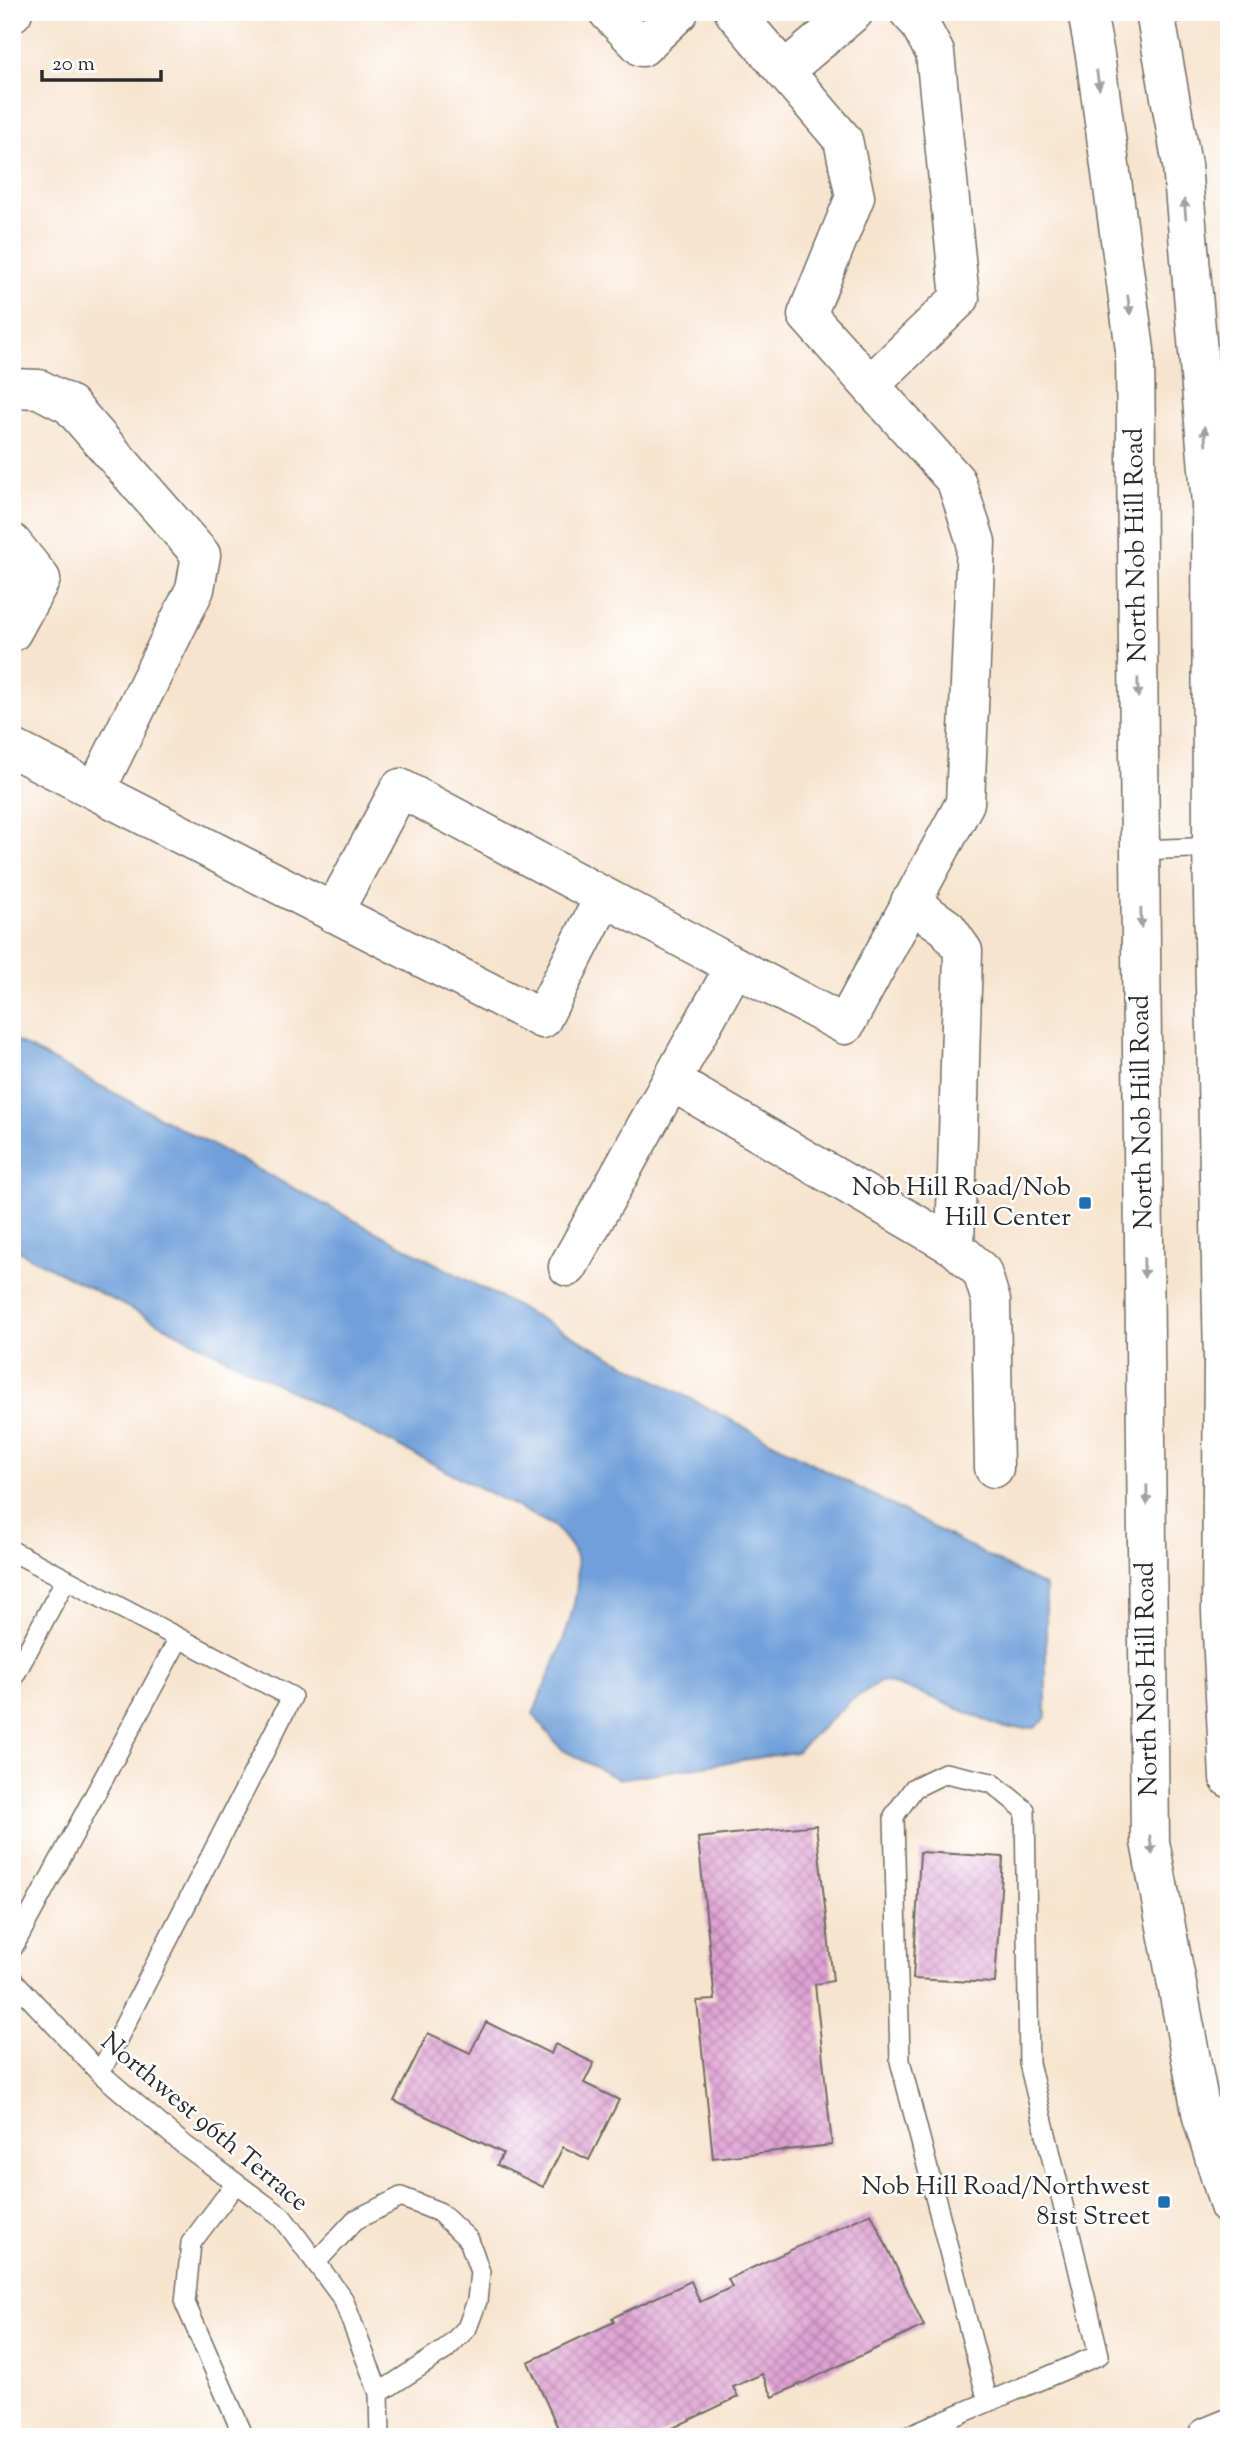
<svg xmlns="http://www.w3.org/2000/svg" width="1241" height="2449" font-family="'Sorts Mill Goudy',serif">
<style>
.water{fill:#70a0da;stroke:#4e6682;stroke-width:2}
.building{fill:url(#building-cross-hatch)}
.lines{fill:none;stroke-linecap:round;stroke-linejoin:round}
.service-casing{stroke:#726c64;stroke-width:22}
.minor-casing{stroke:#726c64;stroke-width:41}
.tertiary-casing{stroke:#726c64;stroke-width:41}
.secondary-casing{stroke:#726c64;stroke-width:41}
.service{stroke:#fff;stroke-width:19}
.minor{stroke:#fff;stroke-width:38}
.tertiary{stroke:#fff;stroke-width:38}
.secondary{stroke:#fff;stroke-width:38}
.oneway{fill:#a0a0a0}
.poi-dot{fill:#1f6fb2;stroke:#fff;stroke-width:2.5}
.labels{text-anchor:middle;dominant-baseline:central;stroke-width:5;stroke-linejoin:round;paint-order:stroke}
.street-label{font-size:26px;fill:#2b2b2b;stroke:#fff}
.poi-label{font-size:26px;fill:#2b2b2b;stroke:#fff;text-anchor:end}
</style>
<defs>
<pattern id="building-cross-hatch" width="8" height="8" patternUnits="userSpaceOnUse" patternTransform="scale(1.75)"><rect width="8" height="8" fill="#dfa1d4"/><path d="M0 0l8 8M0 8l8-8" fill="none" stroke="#b583ac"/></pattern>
</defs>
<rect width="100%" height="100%" fill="#fff"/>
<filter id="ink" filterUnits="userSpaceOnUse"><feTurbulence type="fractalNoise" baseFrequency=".0143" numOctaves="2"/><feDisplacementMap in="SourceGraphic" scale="14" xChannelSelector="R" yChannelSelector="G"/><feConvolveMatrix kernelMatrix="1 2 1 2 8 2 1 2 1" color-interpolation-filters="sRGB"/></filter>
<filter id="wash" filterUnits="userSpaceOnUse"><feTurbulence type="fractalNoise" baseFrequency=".00686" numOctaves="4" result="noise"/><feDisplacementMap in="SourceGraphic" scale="28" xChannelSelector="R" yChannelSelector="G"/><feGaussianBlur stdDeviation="1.57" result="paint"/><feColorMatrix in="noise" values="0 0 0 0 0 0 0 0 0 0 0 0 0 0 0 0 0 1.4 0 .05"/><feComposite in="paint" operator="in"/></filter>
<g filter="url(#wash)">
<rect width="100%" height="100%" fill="#f7e4ce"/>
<path class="water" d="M12 1039 1046 1587V1717L1035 1728H1004L918 1692 882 1681 850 1701 796 1752 618 1779 561 1749 533 1714C550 1671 585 1605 576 1558 574 1547 561 1535 554 1526L12 1248Z"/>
<g id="blocks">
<path class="building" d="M816 1825 833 1981 815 1984 832 2145 713 2158 697 2001 715 2000 698 1838Z
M920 1852 1003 1857 995 1983 913 1979Z
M486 2022 551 2054 555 2044 594 2063 584 2083 619 2100 589 2160 563 2147 543 2187 497 2165 503 2153 394 2101 428 2033 470 2053Z
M871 2213 924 2326 773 2397 762 2374 733 2387 738 2397 654 2437H562L528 2362 614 2322 612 2318 691 2281 700 2302 732 2287 728 2279Z"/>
</g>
</g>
<g filter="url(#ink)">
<use href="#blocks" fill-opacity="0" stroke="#726c64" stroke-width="2"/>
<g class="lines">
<defs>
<path id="service" d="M1140 850 1217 847
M12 1551 292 1697 100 2073
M12 1680 66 1579
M12 1949 179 1638
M12 1979 100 2073 183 2144 282 2217 343 2299 379 2393 380 2437
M236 2183 191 2243 185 2303 244 2437
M316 2262 355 2220 401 2197 439 2212 469 2240 480 2272 477 2301 467 2328 445 2350 379 2393
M905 2437 1099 2355 1029 2063 1025 1810 992 1783 945 1773 914 1788 894 1816 900 2061 988 2402"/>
<path id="minor" d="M608 12 642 47 679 12
M12 13 13 12
M784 71 854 12
M870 385 960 298 935 53 919 23 909 12
M12 388 39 389 70 405 201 555 195 589 96 790
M12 543 41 579 12 632
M12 748 542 1019 604 897
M910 902 947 928 963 951 955 1247
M333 913 400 788 845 1025 965 803 976 542 956 481 807 315 855 197 843 140 734 12
M671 1081 955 1247 982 1272 991 1301 994 1468
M568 1267 735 966"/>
<path id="tertiary" d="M1207 2437 1229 2428"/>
<path id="secondary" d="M1087 12 1095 55 1135 350 1150 1842 1202 2117 1229 2206
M1155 12 1182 165 1211 504 1212 847 1223 1360 1221 1612 1229 1778"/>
</defs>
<use href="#service" class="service-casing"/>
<use href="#minor" class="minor-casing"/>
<use href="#tertiary" class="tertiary-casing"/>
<use href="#secondary" class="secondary-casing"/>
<use href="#service" class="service"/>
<use href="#minor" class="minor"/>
<use href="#tertiary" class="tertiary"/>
<use href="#secondary" class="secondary"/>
</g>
<defs><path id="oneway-solid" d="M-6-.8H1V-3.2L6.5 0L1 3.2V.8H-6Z" transform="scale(1.75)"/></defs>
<g class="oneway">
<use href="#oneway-solid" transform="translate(1098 80) rotate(82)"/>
<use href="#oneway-solid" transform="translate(1185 209) rotate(-95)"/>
<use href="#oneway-solid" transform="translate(1129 305) rotate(82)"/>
<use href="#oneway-solid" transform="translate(1205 436) rotate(-95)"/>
<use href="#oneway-solid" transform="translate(1138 688) rotate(89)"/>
<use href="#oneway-solid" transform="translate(1141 918) rotate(89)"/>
<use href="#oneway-solid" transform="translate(1144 1268) rotate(89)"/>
<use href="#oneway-solid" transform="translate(1147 1495) rotate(89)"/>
<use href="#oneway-solid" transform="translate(1151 1845) rotate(83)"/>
</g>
</g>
<g class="poi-dot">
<rect x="1078" y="1196" width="14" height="14" rx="3.5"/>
<rect x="1157" y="2195" width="14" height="14" rx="3.5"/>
</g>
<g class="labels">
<g class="street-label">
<text transform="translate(1137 545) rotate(-91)">North Nob Hill Road</text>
<text transform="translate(1143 1112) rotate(-91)">North Nob Hill Road</text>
<text transform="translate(1148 1679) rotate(-91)">North Nob Hill Road</text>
<text transform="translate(204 2123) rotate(40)">Northwest 96th Terrace</text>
</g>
<g class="poi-label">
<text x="1071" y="1188">Nob Hill Road/Nob<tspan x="1071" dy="30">Hill Center</tspan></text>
<text x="1150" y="2187">Nob Hill Road/Northwest<tspan x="1150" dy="30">81st Street</tspan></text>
</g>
</g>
<rect width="1241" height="2449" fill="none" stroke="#fff" stroke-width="42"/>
<path d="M42 70v10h119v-10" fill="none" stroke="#2b2b2b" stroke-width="3.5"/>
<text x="52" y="70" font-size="21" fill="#2b2b2b" stroke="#ffffff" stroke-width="5" paint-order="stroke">20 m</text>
</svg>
